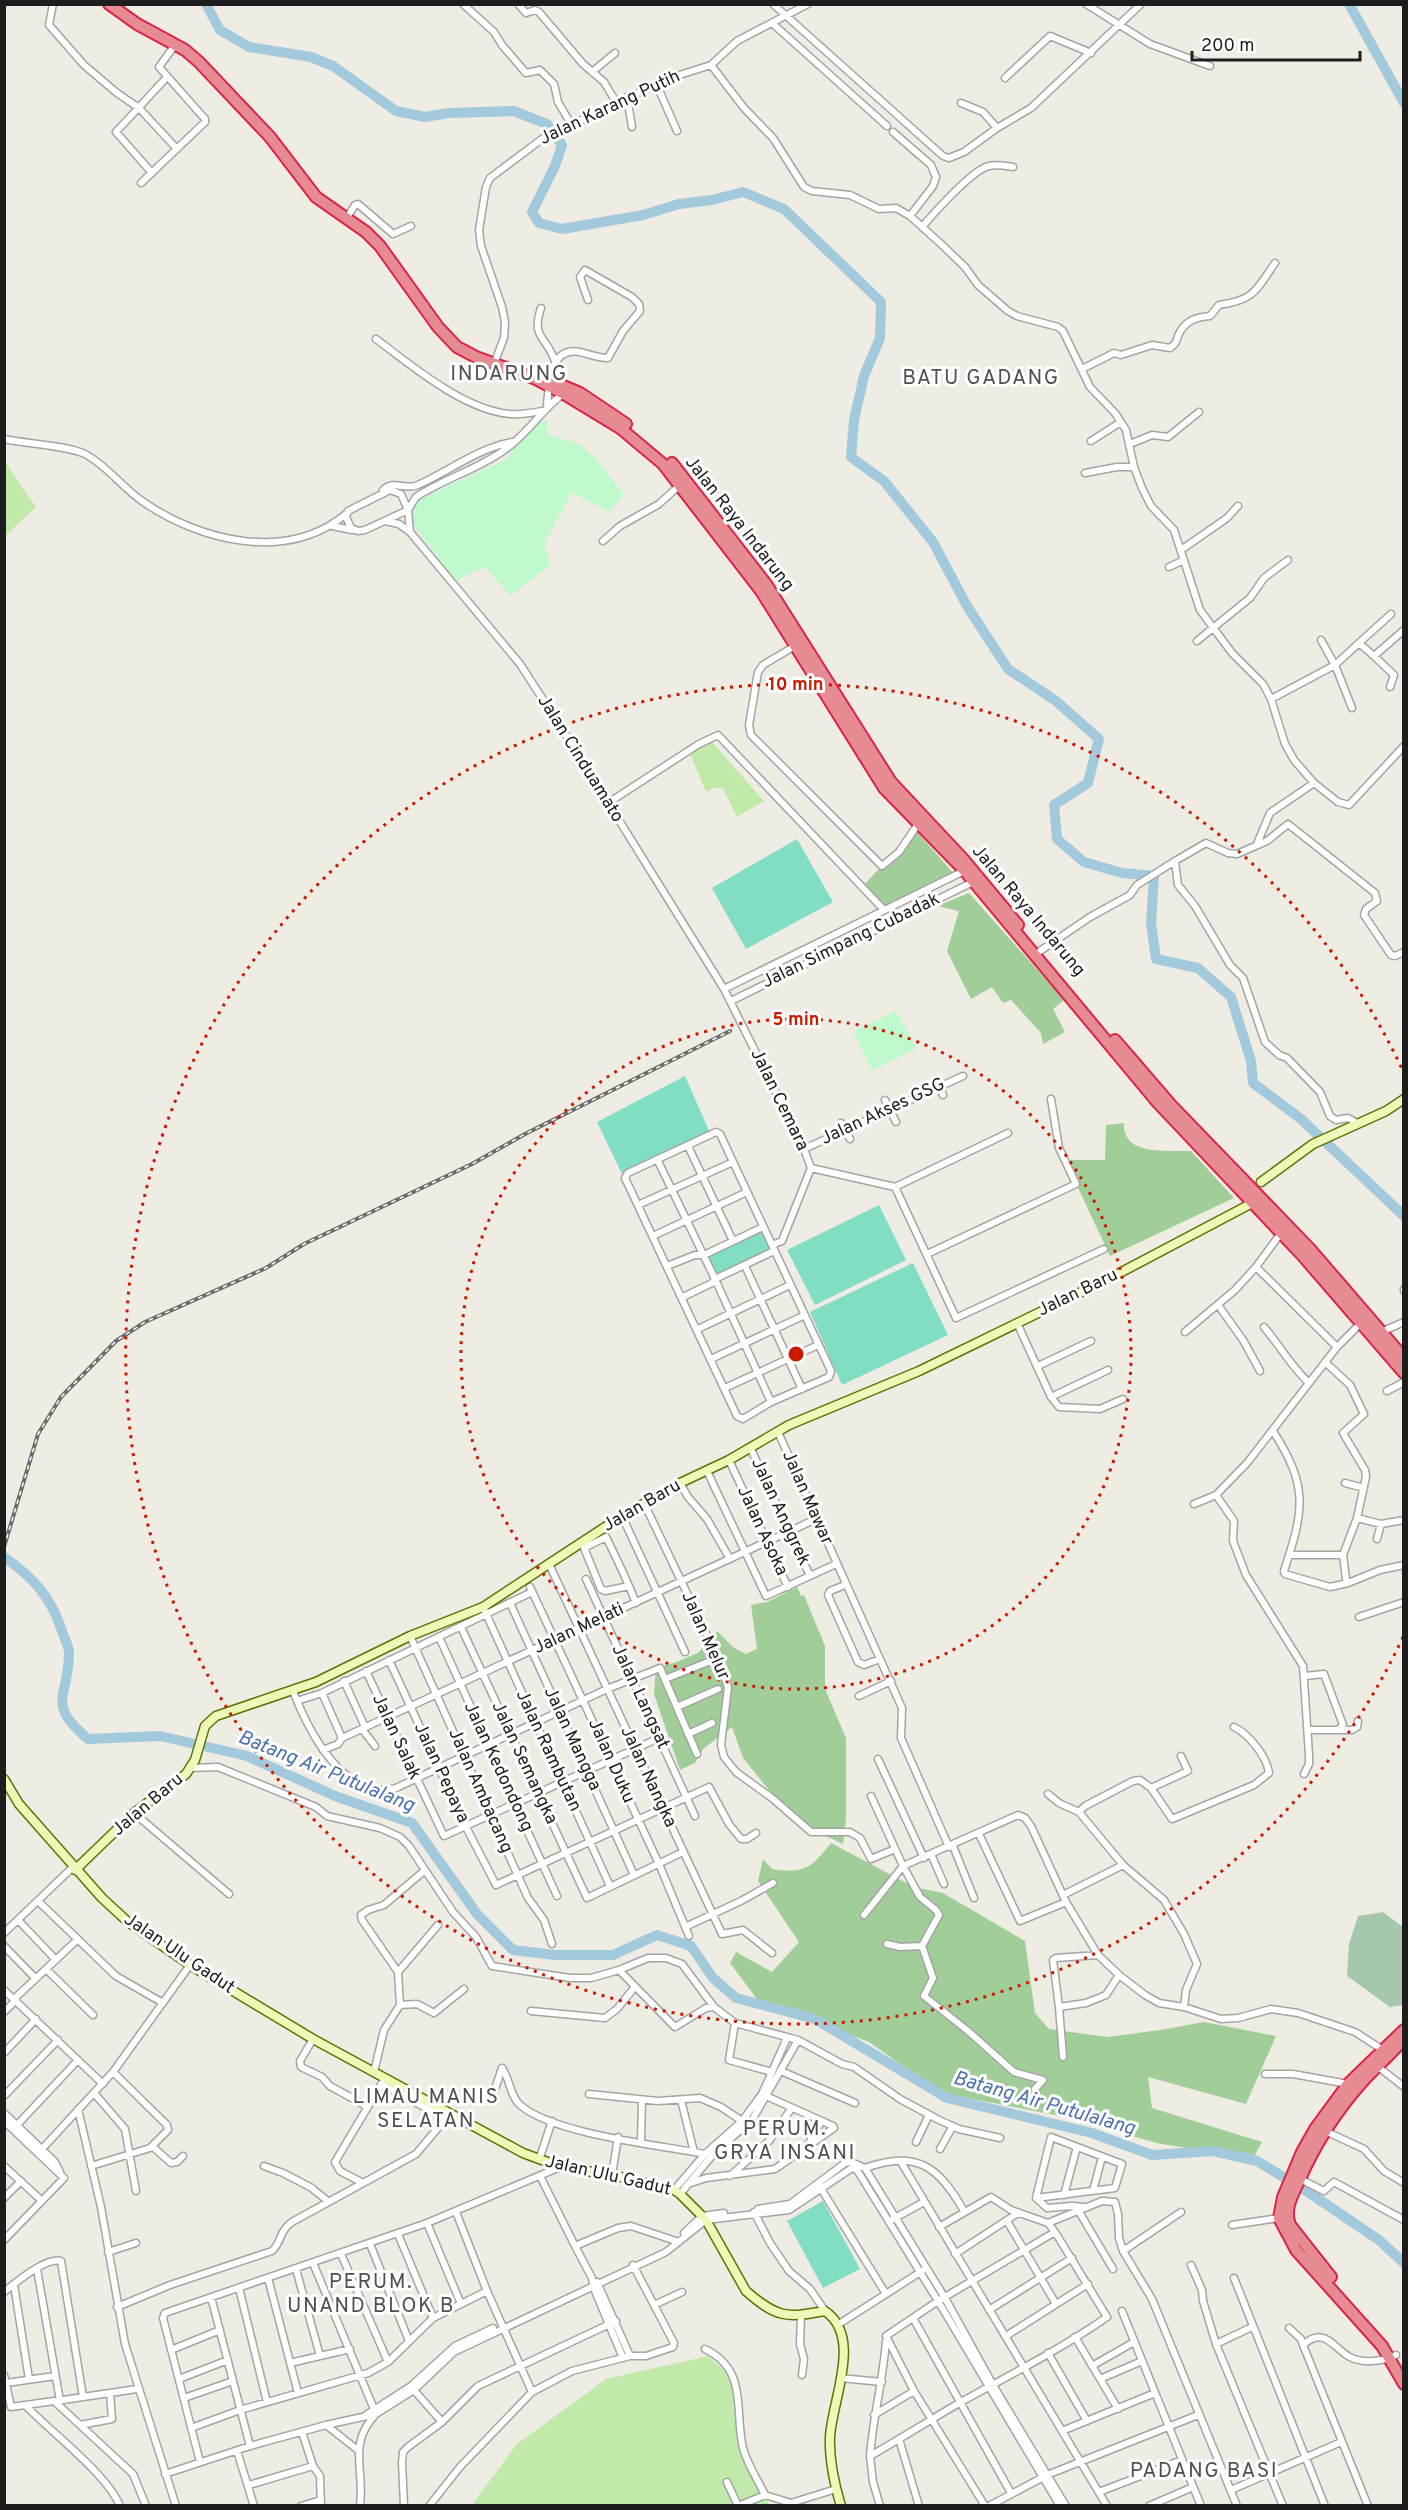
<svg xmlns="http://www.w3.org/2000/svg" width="1408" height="2510" font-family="Overpass,sans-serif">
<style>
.grass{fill:#c1e9a9}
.forest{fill:#a1ce98}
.cemetery{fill:#a4c7ae}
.park{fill:#c0f9cb}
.pitch{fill:#81dec5}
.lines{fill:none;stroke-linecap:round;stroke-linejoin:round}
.river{stroke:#a3c9dc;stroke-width:10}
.street-casing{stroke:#a4a4a4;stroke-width:9}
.secondary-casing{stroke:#5b7405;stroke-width:11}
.highway-casing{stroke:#d9244c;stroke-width:14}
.street{stroke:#fff;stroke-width:6}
.secondary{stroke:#eef9b7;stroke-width:8}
.highway{stroke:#e68b91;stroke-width:10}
.rail-casing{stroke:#6b6b6b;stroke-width:4}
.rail{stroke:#fff;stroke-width:1.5;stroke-dasharray:4.5;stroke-linecap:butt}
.ring{fill:none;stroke:#cb1900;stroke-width:3;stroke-dasharray:3 6}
.labels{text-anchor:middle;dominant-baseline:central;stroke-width:6;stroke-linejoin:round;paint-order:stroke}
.street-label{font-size:18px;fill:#1d1d1d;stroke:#fff}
.water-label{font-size:20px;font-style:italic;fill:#4a70ad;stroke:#fff}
.quarter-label{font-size:21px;letter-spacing:1.5px;fill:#505050;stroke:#fff}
.centre{fill:#cb1900;stroke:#fff;stroke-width:3}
.ring-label{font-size:18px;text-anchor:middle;font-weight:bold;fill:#cb1900;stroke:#fff;stroke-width:6;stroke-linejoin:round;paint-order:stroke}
</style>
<rect width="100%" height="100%" fill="#efece3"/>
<path class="grass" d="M4 461 36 507 5 536H4Z
M711 741 764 801 737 817 723 788H713L706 792 690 753Z
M708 2356 730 2376 738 2433 769 2505 471 2506 517 2444 606 2379Z"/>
<path class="forest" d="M916 831 956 876 887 909 864 885 879 869H884L897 859Z
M969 893 1064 1000 1053 1009 1065 1032 1043 1044 1041 1033 1011 1000 1003 1003 992 987 971 999 947 951 959 911 937 906Z
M1124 1123C1122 1157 1168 1150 1191 1151L1234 1198 1110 1256 1065 1160H1105L1106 1125Z
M797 1587 801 1596 804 1595 825 1646V1689L846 1738V1818L843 1844 794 1821 743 1758 732 1727 703 1749 695 1763 680 1770 654 1694 656 1668 674 1663 698 1653 717 1631 734 1648 746 1654 757 1649 751 1605 767 1602Z
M831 1843 914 1887 943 1893 1025 1941 1035 2013 1049 2029 1107 2037 1160 2030 1204 2022 1276 2036 1246 2104 1148 2077 1152 2108 1262 2142 1253 2158 1161 2144 1055 2115 941 2093 869 2042 757 1999 730 1963 736 1952 772 1972 799 1942 758 1881 763 1859 772 1869C805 1874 811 1868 831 1843Z"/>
<path class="cemetery" d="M1383 1912 1403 1927V2005L1390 2007 1347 1976 1349 1944 1358 1916Z"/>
<path class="park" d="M539 419 547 421V434L579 444 596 459 624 494 609 512 572 492 544 544 551 564 511 596 485 567 455 581 408 517 418 499 505 460Z
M896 1011 917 1048 872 1071 853 1032Z"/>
<path class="pitch" d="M797 839 833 902 746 949 712 888Z
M685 1076 710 1133 622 1174 597 1122Z
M879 1205 906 1260 815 1305 787 1250Z
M760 1230 771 1250 715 1275 706 1255Z
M913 1263 948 1335 842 1385 810 1312Z
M823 2201 860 2269 823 2288 787 2221Z"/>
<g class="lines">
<path class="river" d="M206 4 220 30 249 47 311 57 333 66 396 111 425 117 449 113 514 111 547 124 562 145 555 166 532 212 539 223 562 229 643 215 679 204 712 200 743 192 784 209 881 302 880 338 864 376 854 420 851 457 884 481 933 542 967 606 1008 669 1056 701 1099 739 1088 783 1054 805 1057 839 1084 862 1122 873 1154 876 1151 923 1156 959 1198 968 1231 997 1251 1061 1253 1083 1301 1119 1404 1216
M1349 4 1404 103
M4 1557C34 1578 51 1597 62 1631 64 1638 69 1646 69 1653 69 1697 45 1703 88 1739L160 1736 247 1756 335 1796 412 1823 477 1914 513 1950 555 1955H613L657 1935 691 1946 713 1978 736 1998 815 2019 947 2098 1092 2133 1152 2155 1213 2151 1257 2161 1311 2194 1379 2240 1404 2263"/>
<defs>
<path id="street" d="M53 4 49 25 84 65 117 93 139 108 177 149
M463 4 494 32 502 45 526 73 540 70 554 84 558 102 571 124
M518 4 526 13 535 10 539 12 583 64 604 82 616 102
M773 4 943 156 949 158 964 152 997 128 1031 108 1141 4
M1086 4 1150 44 1210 66
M772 23 887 126
M711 65 744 108 773 138 804 187 812 191 850 195 879 209 896 208 910 216 940 243 965 267 978 285 1008 311 1017 316 1058 327 1063 331 1090 387 1115 413 1126 430 1134 467 1142 488 1151 506 1174 530 1200 610 1232 653 1263 684 1271 699 1285 744 1294 760 1314 783 1338 802 1349 805 1404 746
M592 72 615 53
M1005 78 1050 36 1091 53
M656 83 677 131
M627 97 632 127
M961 103 983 112 997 128
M893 132 931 165 936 177 933 186 910 216
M152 173 116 132 167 77
M141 183 205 122V119L159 67 175 45
M346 219 355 205 358 204 393 234 411 226
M922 227C934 213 973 169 989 166 997 164 1006 166 1013 167
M541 308C531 338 546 336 555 361
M376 339C412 366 464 410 510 414 521 415 531 413 542 411
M494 364 504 338 505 322 502 307 481 246 479 230 486 187 490 178 542 139 667 79 711 65 737 41 808 4
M1082 369 1114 353 1121 355 1152 345 1170 348C1176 344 1176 342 1178 336 1184 321 1196 317 1210 316L1219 305C1254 300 1255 292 1275 263
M547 405C549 385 549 346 580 352 589 354 598 358 608 358L623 331 640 311 639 304 632 297 585 270 580 277 588 300
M4 439C27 444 66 445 85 454 105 464 123 488 142 501 199 541 287 563 346 514
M1091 441 1121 422
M1130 444 1152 435 1168 437 1199 412
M1085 473 1117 467H1134
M383 490C395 479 405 491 418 485 449 471 480 447 513 442
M390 490 401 494 408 510 365 530 358 531 351 528 346 517 348 511Z
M385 521 399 524 410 532 520 664 566 735 724 989 804 1149 811 1168
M332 526 352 530
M410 532 408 510 416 497C443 479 476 470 503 451 527 435 541 410 564 393
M603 541 620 526 659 504 682 483
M1181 550 1227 518 1238 506
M1169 567 1184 560
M1321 640 1335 665 1352 708
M1197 641 1250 598 1264 578 1288 560
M1359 643 1391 614
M795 646 763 665 758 672 749 725 751 735 882 866 899 852 918 824
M1374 656 1394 675 1390 687
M1271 699 1335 665 1359 643 1374 656 1404 630
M608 803 699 744 718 735 884 910
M1257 844 1270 813 1314 783
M1175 861 1206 843 1228 853 1237 854 1267 841 1288 824 1375 893 1377 901 1366 909 1364 915 1391 955 1395 956 1404 952
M1040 951 1090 917 1130 895 1137 885 1175 861 1178 885 1195 906 1230 965 1243 978 1265 1042 1279 1055 1287 1058 1320 1092 1330 1116 1336 1120 1348 1118 1357 1123
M724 989 966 870
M731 1001 975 881
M936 1080 943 1095
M885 1100 896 1122
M841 1123 850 1139
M716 1132 720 1134 831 1371 829 1377 771 1402 743 1419 737 1416 625 1178 628 1173Z
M688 1146 733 1241
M804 1149 963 1076
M657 1159 715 1279 712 1283 683 1297
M811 1168 895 1187 1008 1133
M895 1187 956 1318 1104 1249
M638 1205 733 1162
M653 1236 747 1192
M772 1245 782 1241 811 1168
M927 1254 1076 1184 1059 1148 1051 1099
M667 1266 695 1255H704L763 1227
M745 1266 802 1389
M1256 1267 1337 1347
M1404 1289V1291
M1218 1305 1243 1340 1260 1371
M1017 1323 1051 1397 1108 1370
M1264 1327C1280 1346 1291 1366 1308 1382
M698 1329 790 1285
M1185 1332 1235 1290 1256 1267 1281 1233
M1381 1332 1404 1322
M711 1359 805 1315
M1325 1362 1350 1385 1364 1414 1343 1433 1365 1470 1366 1477 1357 1518 1343 1555 1346 1579 1348 1583 1380 1570 1404 1565
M1038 1366 1091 1341
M725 1388 818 1345
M1387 1391 1404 1382
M1051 1397 1059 1407 1100 1409 1123 1399
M771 1402 715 1279 774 1251
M1273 1431C1309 1487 1304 1510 1284 1571L1285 1574 1330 1587 1348 1583
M778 1432 902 1708 901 1738 949 1847
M750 1447 810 1576
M729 1460 788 1587
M707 1471 766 1596 836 1564
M680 1483 688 1497 707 1519 730 1559
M1345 1483 1364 1488
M1216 1495 1234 1521 1233 1541 1246 1575 1303 1666 1309 1755V1764L1304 1774
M644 1503 715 1652 728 1687 721 1745 724 1757 736 1772 772 1798 811 1832H850L860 1838 871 1859 895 1849
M1194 1504 1216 1495 1247 1463 1337 1347 1363 1321
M622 1516 685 1652
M1357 1518 1381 1524 1404 1520
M1377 1539 1381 1524
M1289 1555H1343
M549 1564 722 1934 743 1930 772 1953
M586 1579 695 1816
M845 1585 830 1591 828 1595 858 1662 864 1665 880 1659
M629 1586 605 1591 601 1589 584 1548 606 1537C617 1559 627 1580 636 1603
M530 1587 659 1864 689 1936
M510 1603 634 1875
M483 1607 610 1886
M1359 1617 1404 1602
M461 1627 587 1898 683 1852
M410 1636 528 1898 544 1920 552 1944
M439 1637 557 1896
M389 1660 466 1827 496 1885 709 1787 729 1824 741 1839H747L756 1833
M366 1671 444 1836 659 1738
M1305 1676 1324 1674 1343 1725 1338 1730H1308
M665 1679 708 1662
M344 1681 365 1727
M293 1691C308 1730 344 1802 396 1788L607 1689 660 1668 697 1754
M322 1693 342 1738
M859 1696 891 1681
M297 1701 322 1693 532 1592
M677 1707 718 1689
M362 1729 375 1746
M1341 1730H1352L1357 1727 1358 1721
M688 1734 712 1723
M323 1750 338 1744 342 1738 816 1519
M878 1759 924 1858
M190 1768 218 1767 316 1807 327 1816 380 1828 400 1837 409 1846 453 1912 476 1937 492 1966 570 1978H591L619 1970 648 1958H666L682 1964 714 2007 735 2023 798 2040 842 2064 854 2067 900 2099 939 2120 959 2129 1000 2138
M1151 1788 1172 1819 1254 1785 1269 1773C1267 1757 1249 1734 1234 1727
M1048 1794 1059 1803 1079 1812 1123 1865 1164 1900 1184 1934 1197 1964 1186 1990 1184 2007
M871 1796 903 1866 1018 1815 1025 1818 1031 1826 1066 1902 1098 1955 1119 1975 1145 1995 1159 2003 1184 2007 1221 2019 1238 2018 1271 2009 1298 2013 1355 2032 1383 2050
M1079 1812 1085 1806 1133 1781 1140 1780 1151 1788 1188 1771 1181 1756
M134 1813 229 1894
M979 1834 1020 1921 1066 1902
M953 1846 974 1898
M931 1854 944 1884
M1063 1895 1123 1865
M38 1901 116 1976 163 2003
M864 1915 903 1866 920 1897 936 1910 939 1915 922 1946 933 1978 924 1996 968 2031 1014 2072 1043 2080 1035 2089
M18 1920 56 1960
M685 1927 741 1901 773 1883
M4 1933 73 1867
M887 1944 900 1947 922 1946
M4 1946 35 1978
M1098 1955 1056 1958 1053 1960 1059 2007 1086 2003 1106 1995 1119 1975
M46 1969 93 2015
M619 1970 675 2027 706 2008 714 2007
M398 1972 438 1925
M4 1990 103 2084
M14 1999 78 1939
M400 2005 398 1972 362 1920 361 1915 368 1910 384 1905 424 1871
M1059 2007 1063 2057
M531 2011 605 2018 617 2009 634 1988
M4 2012 16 2000
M735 2023 729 2060 772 2072
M313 2039 300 2061 301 2067 322 2077 330 2086 368 2107
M4 2053 36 2019
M1377 2066 1404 2087
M502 2068C510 2079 510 2096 520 2105 553 2134 659 2145 705 2154
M781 2071 855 2103
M374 2072 384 2030 400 2005 417 2004 434 2013 464 1989
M1265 2074H1293L1348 2084
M381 2084 443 2117
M94 2093 125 2129 136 2191
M589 2094 658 2101 700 2098 721 2107 742 2121 762 2094 787 2038
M493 2095 502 2068
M4 2096 58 2040
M681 2100 694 2152
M78 2109 101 2207 125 2344 176 2506
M4 2113 55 2162 60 2172
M4 2121 64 2178 4 2240
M17 2125 78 2060
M1325 2131 1364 2149 1384 2171 1404 2183
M1051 2137 1122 2164 1115 2188 1036 2198Z
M641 2141 642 2100
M916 2142 929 2115
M809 2143 821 2122
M152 2146 171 2163 177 2162 183 2156
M42 2149 113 2072 190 1965
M940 2149 953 2126
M539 2160 552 2121
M901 2162 1107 2506
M4 2166 42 2201
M91 2166 150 2148 168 2130 167 2125 113 2072
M264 2166 283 2173 312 2188
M865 2168C917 2149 939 2167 964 2211
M612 2175 618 2137
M540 2176 575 2246
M730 2176 769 2141 791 2109
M1300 2179 1324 2191 1334 2182 1404 2220
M363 2183 340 2171 335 2162 385 2078
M688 2184 706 2178 775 2169 834 2128 833 2126 766 2096
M820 2187 886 2294
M314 2190 329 2202
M674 2190 705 2154 742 2121
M1093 2191 1102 2157
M680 2194 715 2152 752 2120 798 2040
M1064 2195 1077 2147
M4 2198 21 2181
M1036 2198 1047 2208 1072 2206 1085 2207
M758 2209 790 2204 845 2163 851 2162 865 2168 945 2298 993 2385 1066 2506
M1078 2210 1113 2269
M456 2212 487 2291 532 2392
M754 2212 770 2243 789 2271 810 2289 825 2311
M893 2219 924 2202
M1007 2221 1056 2304
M427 2223 461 2304
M1048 2223 1102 2201 1115 2202 1118 2214 1119 2238 1123 2251 1152 2299 1237 2506
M1232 2225 1279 2218
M939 2227 991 2197 1011 2210 1048 2223 1055 2232
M684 2233 702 2216 724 2213
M398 2234 433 2318
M370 2244 409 2341
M1123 2251 1181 2212
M108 2252 136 2243
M341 2254 388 2362
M955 2254 1018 2213
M313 2263 376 2414C347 2444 365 2469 360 2506
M1191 2265 1202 2290 1203 2301 1216 2344 1283 2506
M37 2269 60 2401
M296 2269 320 2356
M268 2278 298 2393
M1234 2278 1325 2506
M597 2282 630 2356
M14 2285 29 2379
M239 2288 267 2402
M4 2292C16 2282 46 2257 61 2261L83 2397 137 2389
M211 2297 250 2446
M654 2305 682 2292
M117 2307 170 2285 272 2251C282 2242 279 2231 292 2222L416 2154 437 2129 446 2110
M989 2310 1072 2258
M1122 2311 1201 2506
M801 2315 800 2344 804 2359 802 2375
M913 2318 1011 2493
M839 2324 922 2271
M1289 2328 1301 2339 1303 2345
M1006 2336 1088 2284
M1075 2337 1118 2409
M1216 2344 1252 2327
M705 2349C749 2370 734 2412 743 2448 747 2464 758 2480 765 2495
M171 2350 220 2330
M1048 2353 1087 2421
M623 2358 593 2286 592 2278 575 2246 618 2228 631 2226 679 2242
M290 2363 350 2349
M1092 2366 1134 2342
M4 2375 11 2407 54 2401 133 2474 146 2506
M840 2378 882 2382
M179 2379 228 2360
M1100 2379 1142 2361
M6 2383 55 2376
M413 2389 442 2422
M184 2398 233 2381
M57 2401 83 2397
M26 2406C52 2433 107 2474 120 2506
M366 2415 411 2386 455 2346 493 2328
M874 2415 914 2391
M80 2425 112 2419 110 2393
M326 2425 359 2451
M191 2428 240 2410 368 2373 388 2362 433 2318 487 2291
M1062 2431 1155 2393
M302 2432 313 2466
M899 2439 919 2506
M237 2451 254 2506
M870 2456C873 2417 883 2380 886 2341
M200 2462 163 2318 165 2313 427 2223 560 2167
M165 2474 250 2446 326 2425 376 2414 414 2390 454 2352 666 2252 706 2220 789 2210 852 2168 857 2170 938 2301 1060 2506
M727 2482 738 2506 765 2495 791 2503 836 2489
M249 2485 313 2466 320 2476 321 2506
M1231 2490 1341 2442
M1099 2492 1182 2460
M301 2506 321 2500
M404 2506 402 2462 403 2452 408 2447 442 2422 478 2386 616 2321
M429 2506 460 2467 532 2392 572 2371 630 2356H646L673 2347 674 2343 633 2265
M880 2506 873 2482 870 2456C900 2439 930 2420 961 2402 1010 2375 1061 2349 1107 2317L1055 2232 938 2301 886 2336 914 2391 985 2506
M989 2506 1047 2475 1198 2415
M1149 2506 1193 2487
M1368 2506 1303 2345C1324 2326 1333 2347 1348 2356 1361 2364 1383 2362 1396 2355"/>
<path id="secondary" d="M1261 1182 1313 1144 1386 1111 1404 1099
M4 1779 19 1804 102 1898 128 1922 190 1965 313 2039 523 2153 561 2167 612 2175 674 2190 680 2194 706 2220 746 2291C777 2318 786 2318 825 2311 863 2337 832 2400 830 2437 829 2461 834 2483 841 2506
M75 1870 134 1813 186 1774 195 1760 205 1726 216 1716 316 1682 410 1636 483 1607 622 1516 680 1483 729 1460 789 1425 919 1371 1112 1277 1258 1200"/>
<path id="highway" d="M109 4 137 24 185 50 199 62 270 137 316 197 366 232 380 246 438 327 457 347 476 357 536 379 564 394 620 428 663 464 761 591 884 788 964 870 1158 1103 1302 1255 1404 1373
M554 382 580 393 626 424
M672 463 766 584 891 782 963 859 1018 925
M1115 1040 1171 1105 1310 1249 1404 1358
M1404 2030 1348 2084 1315 2129 1302 2152 1283 2197 1279 2218 1296 2250 1382 2346 1404 2384
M1331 2277 1290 2225C1284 2209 1292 2196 1299 2181 1315 2144 1336 2111 1364 2080 1377 2066 1391 2054 1403 2040"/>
</defs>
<use href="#street" class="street-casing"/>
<use href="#secondary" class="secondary-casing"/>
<use href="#highway" class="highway-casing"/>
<use href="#street" class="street"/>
<use href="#secondary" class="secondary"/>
<use href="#highway" class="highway"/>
<defs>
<path id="rail" d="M4 1547 38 1434 61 1397 116 1341 145 1322 266 1268 304 1244 472 1164 525 1134 730 1031"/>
</defs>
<use href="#rail" class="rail-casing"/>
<use href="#rail" class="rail"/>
</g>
<g class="ring">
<circle cx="796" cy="1354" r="335"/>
<path d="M1403 1637A670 670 0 1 1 1403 1071"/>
</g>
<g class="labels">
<g class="street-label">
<text transform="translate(610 108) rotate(-25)">Jalan Karang Putih</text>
<text transform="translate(739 524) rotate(52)">Jalan Raya Indarung</text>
<text transform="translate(580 759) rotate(58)">Jalan Cinduamato</text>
<text transform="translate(1028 911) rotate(50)">Jalan Raya Indarung</text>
<text transform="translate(851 941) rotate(-26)">Jalan Simpang Cubadak</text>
<text transform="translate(779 1100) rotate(64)">Jalan Cemara</text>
<text transform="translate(883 1112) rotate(-25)">Jalan Akses GSG</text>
<text transform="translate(1078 1293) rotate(-26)">Jalan Baru</text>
<text transform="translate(807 1498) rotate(66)">Jalan Mawar</text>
<text transform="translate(642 1506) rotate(-30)">Jalan Baru</text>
<text transform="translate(780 1512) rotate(65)">Jalan Anggrek</text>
<text transform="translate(762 1531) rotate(65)">Jalan Asoka</text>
<text transform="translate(579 1629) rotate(-25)">Jalan Melati</text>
<text transform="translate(705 1636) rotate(66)">Jalan Melur</text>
<text transform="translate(640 1697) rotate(65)">Jalan Langsat</text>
<text transform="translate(396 1737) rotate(65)">Jalan Salak</text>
<text transform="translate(572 1739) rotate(65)">Jalan Mangga</text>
<text transform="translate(548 1751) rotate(65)">Jalan Rambutan</text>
<text transform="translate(611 1761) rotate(66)">Jalan Duku</text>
<text transform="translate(524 1763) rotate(65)">Jalan Semangka</text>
<text transform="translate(498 1767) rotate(65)">Jalan Kedondong</text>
<text transform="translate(441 1773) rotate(65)">Jalan Pepaya</text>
<text transform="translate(648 1777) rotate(65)">Jalan Nangka</text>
<text transform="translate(480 1791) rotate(66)">Jalan Ambacang</text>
<text transform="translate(148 1805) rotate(-40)">Jalan Baru</text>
<text transform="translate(179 1954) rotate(34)">Jalan Ulu Gadut</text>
<text transform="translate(608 2176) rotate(13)">Jalan Ulu Gadut</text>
</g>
<g class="water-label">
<text transform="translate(326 1772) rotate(22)">Batang Air Putulalang</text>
<text transform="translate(1044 2104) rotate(16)">Batang Air Putulalang</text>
</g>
<g class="quarter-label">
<text x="509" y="374">INDARUNG</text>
<text x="981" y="378">BATU GADANG</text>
<text x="426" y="2097">LIMAU MANIS<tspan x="426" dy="24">SELATAN</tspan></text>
<text x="785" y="2129">PERUM.<tspan x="785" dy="24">GRYA INSANI</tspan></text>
<text x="371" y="2282">PERUM.<tspan x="371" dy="24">UNAND BLOK B</tspan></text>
<text x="1204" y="2471">PADANG BASI</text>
</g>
</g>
<circle cx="796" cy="1354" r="9" class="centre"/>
<g class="ring-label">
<text x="796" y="690">10 min</text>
<text x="796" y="1025">5 min</text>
</g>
<rect width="1408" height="2510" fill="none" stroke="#1d1d1d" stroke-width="12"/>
<path d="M1192 51v9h168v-9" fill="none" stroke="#1d1d1d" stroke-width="3"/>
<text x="1201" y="51" font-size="18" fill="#1d1d1d" stroke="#ffffff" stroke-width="4.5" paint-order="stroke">200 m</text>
</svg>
